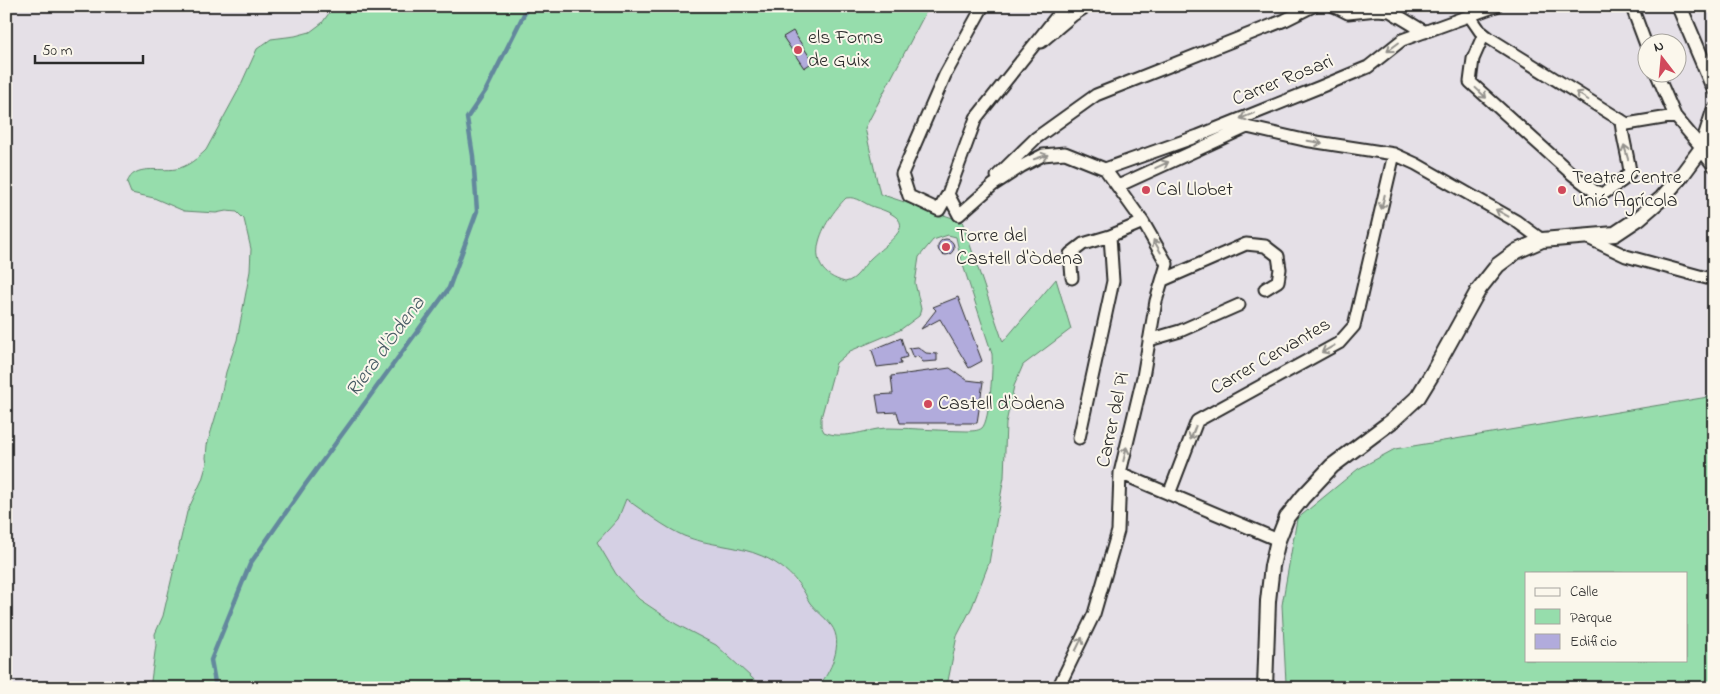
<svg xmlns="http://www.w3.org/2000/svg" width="1720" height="694" font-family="'Indie Flower',sans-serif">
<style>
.built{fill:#d5d0e4}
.green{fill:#96ddac;stroke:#60846c;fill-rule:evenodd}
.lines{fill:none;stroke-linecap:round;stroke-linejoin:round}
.stream{stroke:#63889d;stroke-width:4.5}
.building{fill:#b1abdc;stroke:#2b2b2b}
.minor-casing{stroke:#2b2b2b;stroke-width:15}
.tertiary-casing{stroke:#2b2b2b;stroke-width:18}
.minor{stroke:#fbf7ec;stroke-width:11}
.tertiary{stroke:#fbf7ec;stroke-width:14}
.oneway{stroke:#93918c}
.poi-dot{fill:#d1495b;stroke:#fbf7ec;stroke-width:2}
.labels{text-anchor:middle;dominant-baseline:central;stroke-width:4;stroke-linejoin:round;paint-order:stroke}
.poi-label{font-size:20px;fill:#2b2b2b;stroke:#fbf7ec;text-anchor:start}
.street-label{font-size:20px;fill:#2b2b2b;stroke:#fbf7ec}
.water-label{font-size:21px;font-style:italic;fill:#475a64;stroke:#fbf7ec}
</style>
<rect width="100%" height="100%" fill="#e5e0e7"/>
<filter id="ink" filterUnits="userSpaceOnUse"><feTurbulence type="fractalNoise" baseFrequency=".02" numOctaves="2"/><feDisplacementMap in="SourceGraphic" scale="10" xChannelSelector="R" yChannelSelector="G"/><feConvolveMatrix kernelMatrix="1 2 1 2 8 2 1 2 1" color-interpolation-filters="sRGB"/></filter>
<g filter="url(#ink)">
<path class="built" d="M626 499 672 529 685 536 700 541 738 548 761 555 782 567 803 590 810 603 832 626 835 633 836 648 835 655 826 676 822 683 817 688H763L716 645 675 624 633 593 616 574 597 542 618 519Z"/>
<path class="green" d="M334 6H929L865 128 880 194 962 221 1003 342 1056 279 1071 329 1023 365 1014 386 1006 423 1004 477 989 563 972 607 957 636 948 681 933 688H817C830 674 845 643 831 625 825 617 816 611 810 603 807 599 806 594 803 590 792 574 779 563 762 556 737 545 709 546 684 536 664 527 645 512 626 499L618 519 597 542 616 574 639 599 676 624 716 645 763 688H150L156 645 155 634 163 616 187 512 202 480 207 463 206 458 207 445 219 405 226 372 237 340 250 271 251 249 244 219 237 212 226 211 216 213 184 211 154 198 131 193 127 183C134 163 159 172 176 169 187 167 198 158 206 150L238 91 257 49 271 39 295 36 310 32 322 23ZM846 198C858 196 864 204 874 207 924 222 892 238 870 259 862 267 857 280 845 282 797 269 822 222 846 198ZM948 235 956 237 960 256 992 354C993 366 990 421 982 428 978 431 972 431 967 431 941 431 915 428 889 428 868 428 845 441 824 432L821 426V418L836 363 850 351 900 330 919 316 921 309 915 283 919 257 933 240Z
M1714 396V688H1292L1286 683 1282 605 1297 519 1358 469 1395 449ZM1526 573H1686V660H1526Z"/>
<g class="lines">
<path class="stream" d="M216 688 211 660 250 564 305 485 449 288 477 211 473 156 467 118 486 90 528 6"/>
</g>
<path class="building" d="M793 31 813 62 804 68 783 37Z
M938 247a8 8 0 1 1 16 0a8 8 0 1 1-16 0Z
M958 297 982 361 969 368 940 319 921 329 936 310 933 307Z
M901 338 907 357 900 359 901 364 877 367 872 350Z
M918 347 926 353 937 354V361L923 362 918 356 913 358 909 348Z
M950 368 967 380 983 382 977 423H900L897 412 879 413 876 395 893 394 891 376Z"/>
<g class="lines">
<defs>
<path id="minor" d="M1334 6 1348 13 1377 10 1390 11 1425 32
M1633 6V10L1648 50
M1469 15 1480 31 1489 38 1627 124 1675 116
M1484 34 1473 59 1470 82 1572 174 1594 191 1603 194 1623 180 1630 172C1628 154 1622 138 1621 120
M1041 42 1073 15 1087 6
M1656 72 1675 116 1702 148
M1105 169 1198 136 1320 87 1368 67 1402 40 1496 6
M997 176 1036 138 1096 95 1285 20 1313 6
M1118 186 1247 127 1304 140 1394 154 1416 164 1516 221 1542 240
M948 194 939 210 909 196 902 174 945 75 983 6
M1584 236 1626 256 1714 280
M1072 278 1070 254 1083 244 1110 236
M1163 280 1246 244 1265 246 1278 256 1280 269 1278 281 1265 289
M1149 340 1180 331 1239 305
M1079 438 1113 281 1110 236 1143 222
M1120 473 1278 540
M1169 494 1197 421 1339 343 1354 326 1394 154
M1058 688 1094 614 1118 531 1120 473 1143 377 1156 301 1167 264 1143 222 1105 169 1065 153 1043 155 1022 166 993 185 959 215 948 194 976 118 1065 6"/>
<path id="tertiary" d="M1679 6 1714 88
M1702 148 1714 164
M1265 688 1268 601 1272 566 1278 540 1287 517 1303 497 1332 466 1392 421 1418 397 1432 374 1479 289 1498 265 1517 251 1542 240 1615 234 1639 218 1662 198 1682 175 1702 148 1714 111"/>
</defs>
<use href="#minor" class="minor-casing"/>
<use href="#tertiary" class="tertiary-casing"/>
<use href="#minor" class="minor"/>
<use href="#tertiary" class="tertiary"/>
</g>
<defs><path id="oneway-shaft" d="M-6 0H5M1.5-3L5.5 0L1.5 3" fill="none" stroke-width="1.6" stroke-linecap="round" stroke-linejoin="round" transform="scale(1.25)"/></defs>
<g class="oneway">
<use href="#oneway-shaft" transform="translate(1393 47) rotate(143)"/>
<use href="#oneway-shaft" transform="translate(1481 93) rotate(43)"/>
<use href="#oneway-shaft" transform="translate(1582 96) rotate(-148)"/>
<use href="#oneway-shaft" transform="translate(1247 116) rotate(158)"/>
<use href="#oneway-shaft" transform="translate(1315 142) rotate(9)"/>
<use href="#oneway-shaft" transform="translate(1626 152) rotate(-106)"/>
<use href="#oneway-shaft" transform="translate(1041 157) rotate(-18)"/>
<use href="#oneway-shaft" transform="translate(1162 165) rotate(-25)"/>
<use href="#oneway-shaft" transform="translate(1383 202) rotate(103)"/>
<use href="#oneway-shaft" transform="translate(1502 213) rotate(-151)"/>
<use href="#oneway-shaft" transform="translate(1157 246) rotate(-120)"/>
<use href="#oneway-shaft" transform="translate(1328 349) rotate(151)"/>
<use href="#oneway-shaft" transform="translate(1193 433) rotate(111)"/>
<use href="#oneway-shaft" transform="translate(1125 454) rotate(-77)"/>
<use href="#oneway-shaft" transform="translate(1079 644) rotate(-64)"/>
</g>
</g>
<g class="poi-dot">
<circle cx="798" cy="50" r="5"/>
<circle cx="1146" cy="190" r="5"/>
<circle cx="1562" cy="190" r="5"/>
<circle cx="946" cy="247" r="5"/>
<circle cx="928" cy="404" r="5"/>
</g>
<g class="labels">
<g class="poi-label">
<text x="808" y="38">els Forns<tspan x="808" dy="23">de Guix</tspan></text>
<text x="1572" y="178">Teatre Centre<tspan x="1572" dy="23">Unió Agrícola</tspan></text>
<text x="1156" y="190">Cal Llobet</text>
<text x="956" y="236">Torre del<tspan x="956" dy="23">Castell d'Òdena</tspan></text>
<text x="938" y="404">Castell d'Òdena</text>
</g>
<g class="street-label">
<text transform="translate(1283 81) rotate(-22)">Carrer Rosari</text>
<text transform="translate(1271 357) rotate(-30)">Carrer Cervantes</text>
<text transform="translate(1114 420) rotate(-78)">Carrer del Pi</text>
</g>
<g class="water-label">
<text transform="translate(386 347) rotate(-54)">Riera d'Òdena</text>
</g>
</g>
<rect width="1720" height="694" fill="none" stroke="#fbf7ec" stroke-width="25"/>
<rect x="12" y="12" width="1695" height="669" fill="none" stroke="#2b2b2b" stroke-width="2" filter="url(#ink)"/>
<rect x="1525" y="572" width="162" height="90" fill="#fbf7ec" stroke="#a8a59f"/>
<rect x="1535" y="588" width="25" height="8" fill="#fbf7ec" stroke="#a8a59f"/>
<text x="1570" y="596" font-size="15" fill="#2b2b2b">Calle</text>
<rect x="1535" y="609" width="25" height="15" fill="#96ddac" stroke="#a8a59f"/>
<text x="1570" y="622" font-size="15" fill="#2b2b2b">Parque</text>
<rect x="1535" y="634" width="25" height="15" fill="#b1abdc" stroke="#a8a59f"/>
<text x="1570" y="646" font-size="15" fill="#2b2b2b">Edificio</text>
<g transform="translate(1662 58) rotate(344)"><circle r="24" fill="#fbf7ec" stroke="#a8a59f"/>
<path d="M0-4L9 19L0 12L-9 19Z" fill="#d1495b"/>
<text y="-8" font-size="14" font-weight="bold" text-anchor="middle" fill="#2b2b2b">N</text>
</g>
<path d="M35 55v8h108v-8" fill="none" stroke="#2b2b2b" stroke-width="2.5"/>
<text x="42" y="55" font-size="15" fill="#2b2b2b" stroke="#fbf7ec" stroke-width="4" paint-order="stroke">50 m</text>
</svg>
